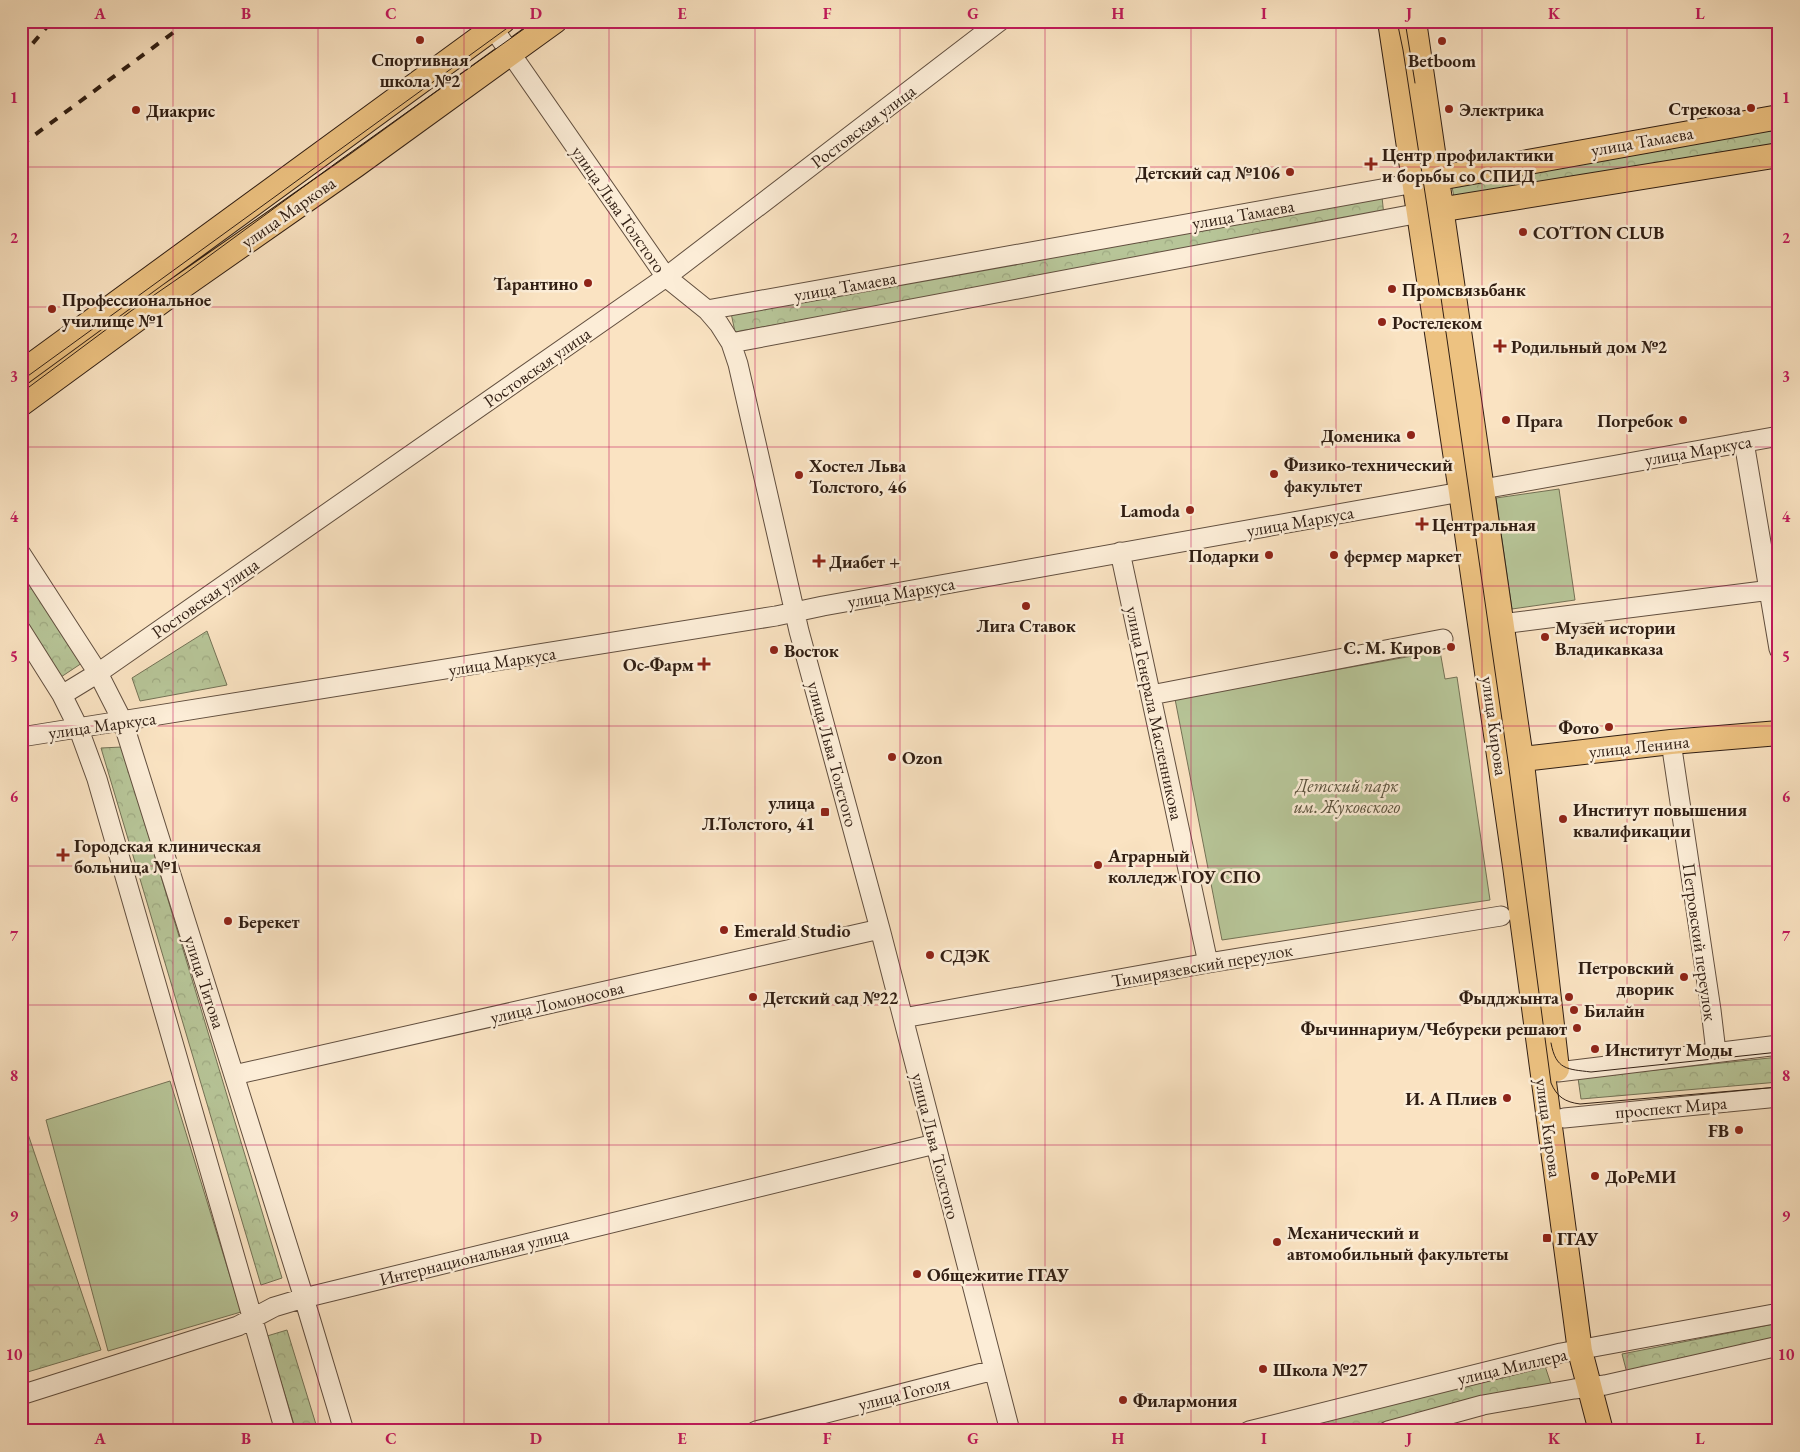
<svg xmlns="http://www.w3.org/2000/svg" width="1800" height="1452" font-family="'EB Garamond',serif">
<style>
.green{fill:#b7c598;stroke:#747256}
.forest{fill:url(#forest-crowns);stroke:#747256}
.lines{fill:none;stroke-linecap:round;stroke-linejoin:round}
.minor-casing{stroke:#624f3f;stroke-width:21}
.major-casing{stroke:#301e13;stroke-width:26}
.minor{stroke:#fcedd7;stroke-width:19}
.major{stroke:#edc281;stroke-width:24}
.tram{stroke:#301e13;stroke-width:1}
.rail{stroke:#301e13;stroke-width:4;stroke-dasharray:9 9;stroke-linecap:butt}
.grid{fill:none;stroke:#c2185b;stroke-width:1;stroke-opacity:0.55}
.poi-dot{fill:#8f2418;stroke:#fcedd7;stroke-width:2}
.labels{text-anchor:middle;dominant-baseline:central;stroke-width:5;stroke-linejoin:round;paint-order:stroke}
.poi-label{font-size:18px;font-weight:bold;fill:#301e13;stroke:#fcedd7;text-anchor:start}
.street-label{font-size:18px;fill:#301e13;stroke:#fcedd7}
.park-label{font-size:18px;font-style:italic;fill:#58503b;stroke:#fcedd7}
.neatline{fill:none;stroke:#c2185b;stroke-width:2}
.grid-label{font-size:16px;text-anchor:middle;font-weight:bold;fill:#c2185b}
</style>
<defs>
<pattern id="forest-crowns" width="20" height="18" patternUnits="userSpaceOnUse" patternTransform="scale(1.25)"><rect width="20" height="18" fill="#b7c598"/><path d="M2 6a3 3 0 1 1 6 0M12 15a3 3 0 1 1 6 0" fill="none" stroke="#9ea982"/></pattern>
</defs>
<rect width="100%" height="100%" fill="#fae3c2"/>
<filter id="stains"><feTurbulence type="fractalNoise" baseFrequency=".004" numOctaves="4"/><feColorMatrix values="0 0 0 0 .2 0 0 0 0 .09 0 0 0 0 .02 0 0 0 .5 -.17"/></filter>
<radialGradient id="worn" r=".72"><stop offset=".6" stop-color="#630" stop-opacity="0"/><stop offset="1" stop-color="#630" stop-opacity=".3"/></radialGradient>
<path class="green" d="M1559 489 1575 600 1512 609 1496 498Z
M1440 651 1445 679 1457 677 1490 900 1222 940 1175 699Z
M170 1081 241 1312 108 1351 46 1120Z"/>
<path class="forest" d="M1779 125V145L1455 202 1451 182Z
M1382 197 1384 216 735 332 731 313Z
M21 565 82 663 61 677 21 613Z
M207 631 227 685 140 701 132 678Z
M122 747 282 1278 261 1285 101 748Z
M1779 1057V1082L1581 1099 1578 1078Z
M26 1128 101 1350 21 1374V1130Z
M1779 1323V1338L1627 1373 1622 1354Z
M287 1330 318 1431H296L267 1336Z
M1544 1363 1551 1384 1369 1431H1280Z"/>
<g class="lines">
<defs>
<path id="minor" d="M493 28 666 277 707 310 719 324 731 343 738 364 799 631 880 929 1010 1431
M707 310 1415 183
M731 343 1420 213
M1744 442 1779 649
M1483 489 1779 436
M1120 552 1208 963
M21 554 98 673 123 722 304 1298 344 1431
M1501 624 1779 589
M21 630 62 695 78 727 97 779 285 1431
M62 695 98 673 666 277 1000 21
M1151 695 1443 639
M21 737 776 616 823 606 1461 492
M1671 742 1711 1010 1716 1052
M903 1018 1208 963 1501 916
M1558 1072 1779 1045
M234 1075 880 929
M1564 1118 1779 1097
M21 1395 238 1326 274 1307 304 1298 935 1144
M756 1431 994 1370
M1249 1431 1561 1353 1779 1313
M1388 1431 1483 1405 1574 1389 1605 1385 1779 1346"/>
<path id="major" d="M1390 21 1461 492 1515 866 1580 1351 1601 1431
M1414 21 1523 772 1557 1069
M1422 181 1779 117
M1426 212 1779 155
M21 373 503 21
M21 404 170 295 356 165 555 21
M1505 761 1671 742 1779 733"/>
</defs>
<use href="#minor" class="minor-casing"/>
<use href="#major" class="major-casing"/>
<use href="#minor" class="minor"/>
<use href="#major" class="major"/>
<path class="tram" d="M1397 21 1403 50 1438 277 1508 761 1551 1083C1557 1097 1565 1102 1580 1104L1779 1087
M1405 21 1415 83
M21 381 517 21
M21 393 131 311 186 273 340 160 535 21
M1551 1043C1556 1070 1567 1069 1591 1072L1779 1052"/>
<path class="rail" d="M21 36 31 21
M21 57 52 21
M21 145 189 21"/>
</g>
<path class="grid" d="M173 21V1431M318 21V1431M464 21V1431M609 21V1431M755 21V1431M900 21V1431M1045 21V1431M1191 21V1431M1336 21V1431M1482 21V1431M1627 21V1431M21 167H1779M21 307H1779M21 447H1779M21 586H1779M21 726H1779M21 866H1779M21 1005H1779M21 1145H1779M21 1285H1779"/>
<g class="poi-dot">
<circle cx="420" cy="40" r="5"/>
<circle cx="1442" cy="41" r="5"/>
<circle cx="1751" cy="108" r="5"/>
<circle cx="1449" cy="109" r="5"/>
<circle cx="136" cy="110" r="5"/>
<path d="M1368.5 156.5h5v5h5v5h-5v5h-5v-5h-5v-5h5z"/>
<circle cx="1290" cy="172" r="5"/>
<circle cx="1523" cy="232" r="5"/>
<circle cx="588" cy="283" r="5"/>
<circle cx="1392" cy="289" r="5"/>
<circle cx="52" cy="309" r="5"/>
<circle cx="1382" cy="322" r="5"/>
<path d="M1497.5 338.5h5v5h5v5h-5v5h-5v-5h-5v-5h5z"/>
<circle cx="1506" cy="420" r="5"/>
<circle cx="1683" cy="420" r="5"/>
<circle cx="1411" cy="435" r="5"/>
<circle cx="1274" cy="474" r="5"/>
<circle cx="799" cy="475" r="5"/>
<circle cx="1190" cy="510" r="5"/>
<path d="M1419.5 516.5h5v5h5v5h-5v5h-5v-5h-5v-5h5z"/>
<circle cx="1269" cy="555" r="5"/>
<circle cx="1334" cy="555" r="5"/>
<path d="M816.5 553.5h5v5h5v5h-5v5h-5v-5h-5v-5h5z"/>
<circle cx="1026" cy="606" r="5"/>
<circle cx="1545" cy="637" r="5"/>
<circle cx="1451" cy="647" r="5"/>
<circle cx="774" cy="650" r="5"/>
<path d="M701.5 656.5h5v5h5v5h-5v5h-5v-5h-5v-5h5z"/>
<circle cx="1609" cy="727" r="5"/>
<circle cx="892" cy="757" r="5"/>
<rect x="820" y="807" width="10" height="10" rx="2.5"/>
<circle cx="1563" cy="819" r="5"/>
<path d="M60.5 847.5h5v5h5v5h-5v5h-5v-5h-5v-5h5z"/>
<circle cx="1098" cy="865" r="5"/>
<circle cx="228" cy="921" r="5"/>
<circle cx="724" cy="930" r="5"/>
<circle cx="930" cy="955" r="5"/>
<circle cx="1684" cy="977" r="5"/>
<circle cx="753" cy="997" r="5"/>
<circle cx="1569" cy="997" r="5"/>
<circle cx="1574" cy="1010" r="5"/>
<circle cx="1577" cy="1028" r="5"/>
<circle cx="1595" cy="1049" r="5"/>
<circle cx="1507" cy="1098" r="5"/>
<circle cx="1739" cy="1130" r="5"/>
<circle cx="1595" cy="1176" r="5"/>
<rect x="1542" y="1233" width="10" height="10" rx="2.5"/>
<circle cx="1277" cy="1242" r="5"/>
<circle cx="917" cy="1274" r="5"/>
<circle cx="1263" cy="1369" r="5"/>
<circle cx="1123" cy="1400" r="5"/>
</g>
<g class="labels">
<g class="poi-label">
<text x="420" y="59" text-anchor="middle">Спортивная<tspan x="420" dy="21">школа №2</tspan></text>
<text x="1442" y="60" text-anchor="middle">Betboom</text>
<text x="1741" y="108" text-anchor="end">Стрекоза</text>
<text x="1459" y="109">Электрика</text>
<text x="146" y="110">Диакрис</text>
<text x="1382" y="154">Центр профилактики<tspan x="1382" dy="21">и борьбы со СПИД</tspan></text>
<text x="1280" y="172" text-anchor="end">Детский сад №106</text>
<text x="1533" y="232">COTTON CLUB</text>
<text x="578" y="283" text-anchor="end">Тарантино</text>
<text x="1402" y="289">Промсвязьбанк</text>
<text x="62" y="299">Профессиональное<tspan x="62" dy="21">училище №1</tspan></text>
<text x="1392" y="322">Ростелеком</text>
<text x="1511" y="346">Родильный дом №2</text>
<text x="1516" y="420">Прага</text>
<text x="1673" y="420" text-anchor="end">Погребок</text>
<text x="1401" y="435" text-anchor="end">Доменика</text>
<text x="1284" y="464">Физико-технический<tspan x="1284" dy="21">факультет</tspan></text>
<text x="809" y="465">Хостел Льва<tspan x="809" dy="21">Толстого, 46</tspan></text>
<text x="1180" y="510" text-anchor="end">Lamoda</text>
<text x="1432" y="524">Центральная</text>
<text x="1259" y="555" text-anchor="end">Подарки</text>
<text x="1344" y="555">фермер маркет</text>
<text x="829" y="561">Диабет +</text>
<text x="1026" y="625" text-anchor="middle">Лига Ставок</text>
<text x="1555" y="627">Музей истории<tspan x="1555" dy="21">Владикавказа</tspan></text>
<text x="1441" y="647" text-anchor="end">С. М. Киров</text>
<text x="784" y="650">Восток</text>
<text x="694" y="664" text-anchor="end">Ос-Фарм</text>
<text x="1599" y="727" text-anchor="end">Фото</text>
<text x="902" y="757">Ozon</text>
<text x="815" y="802" text-anchor="end">улица<tspan x="815" dy="21">Л.Толстого, 41</tspan></text>
<text x="1573" y="809">Институт повышения<tspan x="1573" dy="21">квалификации</tspan></text>
<text x="74" y="845">Городская клиническая<tspan x="74" dy="21">больница №1</tspan></text>
<text x="1108" y="855">Аграрный<tspan x="1108" dy="21">колледж ГОУ СПО</tspan></text>
<text x="238" y="921">Берекет</text>
<text x="734" y="930">Emerald Studio</text>
<text x="940" y="955">СДЭК</text>
<text x="1674" y="967" text-anchor="end">Петровский<tspan x="1674" dy="21">дворик</tspan></text>
<text x="763" y="997">Детский сад №22</text>
<text x="1559" y="997" text-anchor="end">Фыдджынта</text>
<text x="1584" y="1010">Билайн</text>
<text x="1567" y="1028" text-anchor="end">Фычиннариум/Чебуреки решают</text>
<text x="1605" y="1049">Институт Моды</text>
<text x="1497" y="1098" text-anchor="end">И. А Плиев</text>
<text x="1729" y="1130" text-anchor="end">FB</text>
<text x="1605" y="1176">ДоРеМИ</text>
<text x="1287" y="1232">Механический и<tspan x="1287" dy="21">автомобильный факультеты</tspan></text>
<text x="1557" y="1238">ГГАУ</text>
<text x="927" y="1274">Общежитие ГГАУ</text>
<text x="1273" y="1369">Школа №27</text>
<text x="1133" y="1400">Филармония</text>
</g>
<g class="street-label">
<text transform="translate(863 126) rotate(-37)">Ростовская улица</text>
<text transform="translate(1642 141) rotate(-10)">улица Тамаева</text>
<text transform="translate(619 209) rotate(55)">улица Льва Толстого</text>
<text transform="translate(288 212) rotate(-35)">улица Маркова</text>
<text transform="translate(1243 214) rotate(-10)">улица Тамаева</text>
<text transform="translate(845 286) rotate(-10)">улица Тамаева</text>
<text transform="translate(537 367) rotate(-35)">Ростовская улица</text>
<text transform="translate(1698 450) rotate(-10)">улица Маркуса</text>
<text transform="translate(1300 521) rotate(-10)">улица Маркуса</text>
<text transform="translate(901 592) rotate(-10)">улица Маркуса</text>
<text transform="translate(205 598) rotate(-35)">Ростовская улица</text>
<text transform="translate(502 661) rotate(-9)">улица Маркуса</text>
<text transform="translate(1155 713) rotate(78)">улица Генерала Масленникова</text>
<text transform="translate(102 725) rotate(-8)">улица Маркуса</text>
<text transform="translate(1495 726) rotate(82)">улица Кирова</text>
<text transform="translate(1639 746) rotate(-6)">улица Ленина</text>
<text transform="translate(833 754) rotate(75)">улица Льва Толстого</text>
<text transform="translate(1700 942) rotate(82)">Петровский переулок</text>
<text transform="translate(1202 965) rotate(-10)">Тимирязевский переулок</text>
<text transform="translate(205 982) rotate(72)">улица Титова</text>
<text transform="translate(557 1002) rotate(-13)">улица Ломоносова</text>
<text transform="translate(1671 1107) rotate(-5)">проспект Мира</text>
<text transform="translate(1549 1128) rotate(82)">улица Кирова</text>
<text transform="translate(936 1146) rotate(76)">улица Льва Толстого</text>
<text transform="translate(474 1256) rotate(-14)">Интернациональная улица</text>
<text transform="translate(1512 1366) rotate(-13)">улица Миллера</text>
<text transform="translate(904 1393) rotate(-14)">улица Гоголя</text>
</g>
<g class="park-label">
<text x="1347" y="785">Детский парк<tspan x="1347" dy="21">им. Жуковского</tspan></text>
</g>
</g>
<rect width="1800" height="1452" fill="none" stroke="#fae3c2" stroke-width="55"/>
<rect x="28" y="28" width="1744" height="1396" class="neatline"/>
<g class="grid-label">
<text x="100" y="19">A</text>
<text x="246" y="19">B</text>
<text x="391" y="19">C</text>
<text x="536" y="19">D</text>
<text x="682" y="19">E</text>
<text x="827" y="19">F</text>
<text x="973" y="19">G</text>
<text x="1118" y="19">H</text>
<text x="1264" y="19">I</text>
<text x="1409" y="19">J</text>
<text x="1554" y="19">K</text>
<text x="1700" y="19">L</text>
<text x="14" y="103">1</text>
<text x="1786" y="103">1</text>
<text x="14" y="243">2</text>
<text x="1786" y="243">2</text>
<text x="14" y="382">3</text>
<text x="1786" y="382">3</text>
<text x="14" y="522">4</text>
<text x="1786" y="522">4</text>
<text x="14" y="662">5</text>
<text x="1786" y="662">5</text>
<text x="14" y="802">6</text>
<text x="1786" y="802">6</text>
<text x="14" y="941">7</text>
<text x="1786" y="941">7</text>
<text x="14" y="1081">8</text>
<text x="1786" y="1081">8</text>
<text x="14" y="1221">9</text>
<text x="1786" y="1221">9</text>
<text x="14" y="1360">10</text>
<text x="1786" y="1360">10</text>
<text x="100" y="1444">A</text>
<text x="246" y="1444">B</text>
<text x="391" y="1444">C</text>
<text x="536" y="1444">D</text>
<text x="682" y="1444">E</text>
<text x="827" y="1444">F</text>
<text x="973" y="1444">G</text>
<text x="1118" y="1444">H</text>
<text x="1264" y="1444">I</text>
<text x="1409" y="1444">J</text>
<text x="1554" y="1444">K</text>
<text x="1700" y="1444">L</text>
</g>
<rect width="100%" height="100%" filter="url(#stains)"/>
<rect width="100%" height="100%" fill="url(#worn)"/>
</svg>
